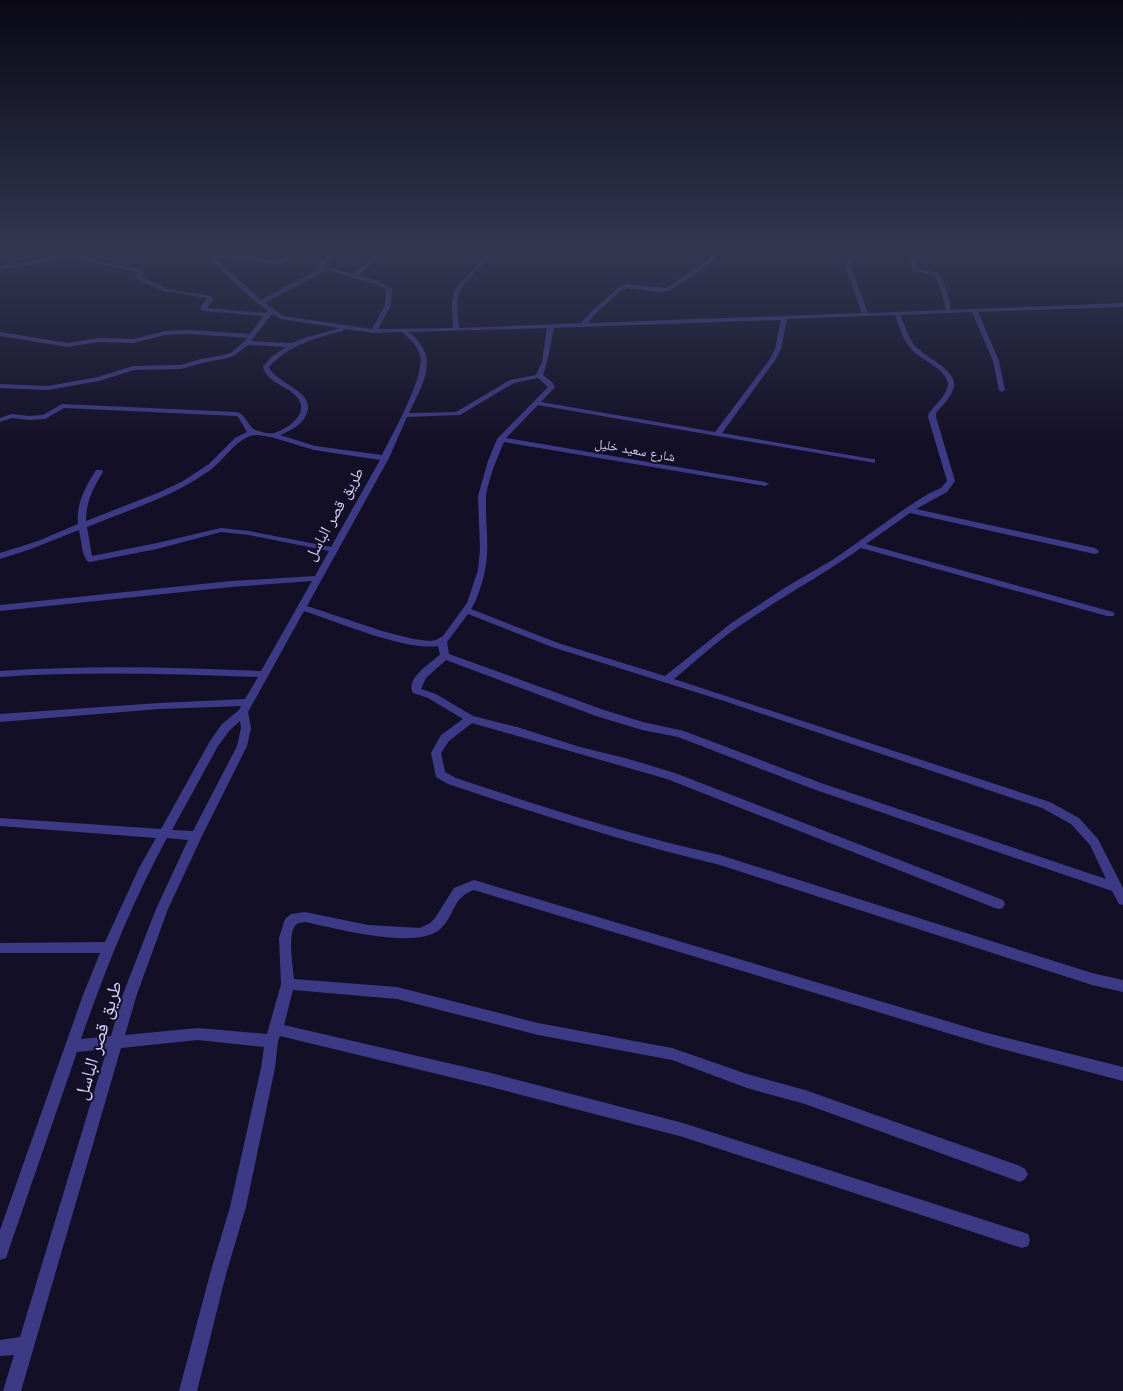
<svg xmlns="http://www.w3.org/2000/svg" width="1123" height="1391" font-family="Jost,'Noto Naskh Arabic',sans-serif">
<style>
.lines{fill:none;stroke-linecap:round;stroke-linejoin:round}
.minor{fill:#3d3a85;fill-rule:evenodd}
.labels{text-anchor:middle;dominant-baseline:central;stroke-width:4;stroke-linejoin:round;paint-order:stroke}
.far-street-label{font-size:13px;fill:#d9d4ff;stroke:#130f26}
.street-label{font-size:16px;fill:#d9d4ff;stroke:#130f26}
.near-street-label{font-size:19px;fill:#d9d4ff;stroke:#130f26}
</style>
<rect width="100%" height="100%" fill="#130f26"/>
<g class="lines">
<path class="minor" d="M24 252H36L0 259V255Z
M84 252H95L77 256 139 269 145 273 141 277 167 289 211 296 214 299 207 308 266 313 268 311 244 292 204 252H209L212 254 278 260 282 259 289 252H294L286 261 278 264 215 258 261 300 320 269 316 267 332 252H338L323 266 353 274 379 252H384L358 276 377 281 392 288 391 305 378 329 453 328 452 302 455 289 490 252H496C486 264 463 279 459 294 456 305 458 317 459 328L581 323 592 311 619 287 628 284 666 288 703 264 716 252H722L707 266 669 291 656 292 628 288 623 289 596 313 588 323 862 313 845 266 851 252H856L851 266 868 313 946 310 942 293 935 275 913 271 908 252H913L917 269 939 273 948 293 951 310 1123 303V307L978 312 999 361 1005 390 1002 392 999 390 993 361 972 312 900 315C905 325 908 337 915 346 926 358 961 371 953 390 949 399 942 406 936 413V417L955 481 947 492 916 509 1095 548 1099 551 1098 553 1095 554 910 513 866 544 1113 612 1115 614 1113 616H1107L861 548C821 576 778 599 738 627 716 642 695 662 674 679L1050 802 1079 818 1098 839 1123 888V905L1119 904 1112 891 813 789 678 737 642 730 596 716 446 660 426 678 421 689 436 694 473 716 517 727 580 747 625 758 675 773 1003 900 1005 904 1003 908 999 909 995 908 667 779 472 723 449 741 441 753 445 772 456 778C543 807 630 835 720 855L1092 973 1123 980V992L1092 985 720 865C628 843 538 814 448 784L436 777 431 753 441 735 463 719 428 698 413 693C405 679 430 663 440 655L438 646C405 651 338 622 304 611L248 712 251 728 247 746 202 836 168 909 137 994 125 1035 198 1028 267 1034 281 984 279 938 285 919 291 914 305 912 368 925 420 928 430 923 435 918 454 888 474 880 987 1033 1123 1067V1081L987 1045 474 890C452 897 455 917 439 930 415 950 334 928 305 922 302 923 298 922 296 925 287 933 293 967 294 979L397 987 538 1023 672 1048 747 1074 805 1090 1020 1166 1025 1169 1028 1174 1025 1179 1020 1182 805 1104 747 1088 672 1060 538 1035 397 999 293 990 284 1025 491 1073 683 1123 1022 1232 1028 1234 1030 1240 1028 1246 1022 1248 683 1137 491 1087 280 1036 278 1041 275 1068 246 1207 226 1274 197 1391H179L210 1274 230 1207 261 1068 264 1047 198 1040 121 1048 21 1391H3L14 1355 0 1356V1340L20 1337 107 1049 77 1052 8 1252 6 1258 0 1260V1230L83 995 100 953H0V943L105 942 139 868 156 838 0 826V818L161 829 210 741 222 724 239 710 241 706 159 709 0 722V714L159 703 245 699 258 677C172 674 86 671 0 677V671C87 665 174 667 261 671L312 581 231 587 0 611V605L231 581 315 576 329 551 249 535 221 532 157 549 90 562 87 561 83 553 79 530 31 549 0 559V553L38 541 78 524C76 504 85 487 96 470H102L103 472C93 488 86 502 86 521L160 492 183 481 209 464 235 438 247 432 238 417 236 416 64 408 45 419 29 420 12 418 0 422V418L12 414 29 416 43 415 62 404 237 412C248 415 247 429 259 431 264 433 270 434 274 433 287 429 308 415 299 400 290 385 268 385 263 367L271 357 286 347 248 345 235 355 228 358 202 363 181 369 134 370 99 381 48 390 0 388V384L48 386 98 377 133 366 181 365 201 359 224 355 231 353 248 338 189 334 165 335 134 343 97 342 68 347 0 336V332L68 343 97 338 134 339 165 331 189 330 250 334 263 316 203 311 200 308 207 298 164 291 136 279 135 278 139 273 135 271 68 258 0 270V266ZM326 270 373 283 386 289 385 305 372 329 283 316 265 303ZM272 314 281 319 340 328 308 337 291 343 251 341ZM895 315C900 328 903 341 913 351 922 360 948 370 948 385 947 395 935 405 929 413L928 417 947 481 941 488 928 494 906 508 834 559 786 587 730 624 665 676 558 643 471 609C476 602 478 594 481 586 492 553 485 530 486 498 487 482 498 456 504 442L765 486 769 484 765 482 506 438 538 405 875 463V459H872L722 433 776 359 781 349 787 319ZM781 320 775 349 770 359 715 432 541 402 555 387 552 382 543 375C549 360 550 344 554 328ZM547 328 542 362 536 375 510 380 456 412 409 413C423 383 441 358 409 332ZM343 329 374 333 402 332C410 339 418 346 420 356 425 377 392 434 382 455L315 446 280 435C290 431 302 425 306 415 318 391 275 384 269 367 289 345 315 338 343 331ZM538 378 548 387 497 439 488 461 478 496 480 549 478 570 467 603 443 636 436 640 430 641 413 639 382 631 307 606 389 458 407 417 460 415 514 383ZM257 435 271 437 314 450 380 460 331 547 249 531 221 528 157 543 92 556 87 527C128 510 173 497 209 471 225 460 238 435 257 435ZM468 614 552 647 724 701 1042 808 1071 824 1090 845 1106 879 821 783 684 731 643 722 604 710 449 654 447 642ZM240 721 241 728 237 746 193 831 172 830 218 746 230 730ZM167 838 188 840 156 909 123 994 111 1036 81 1039C105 970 132 902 167 838Z"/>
</g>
<linearGradient id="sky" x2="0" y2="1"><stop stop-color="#0a0815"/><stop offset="0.56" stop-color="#333752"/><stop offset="1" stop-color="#333752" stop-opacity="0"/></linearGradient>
<rect width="1123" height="447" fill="url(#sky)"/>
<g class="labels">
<g class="far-street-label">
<text transform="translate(635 450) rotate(10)">شارع سعيد خليل</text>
</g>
<g class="street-label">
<text transform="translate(334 514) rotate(-61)">طريق قصر الباسل</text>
</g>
<g class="near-street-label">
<text transform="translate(98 1040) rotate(-73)">طريق قصر الباسل</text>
</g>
</g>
</svg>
